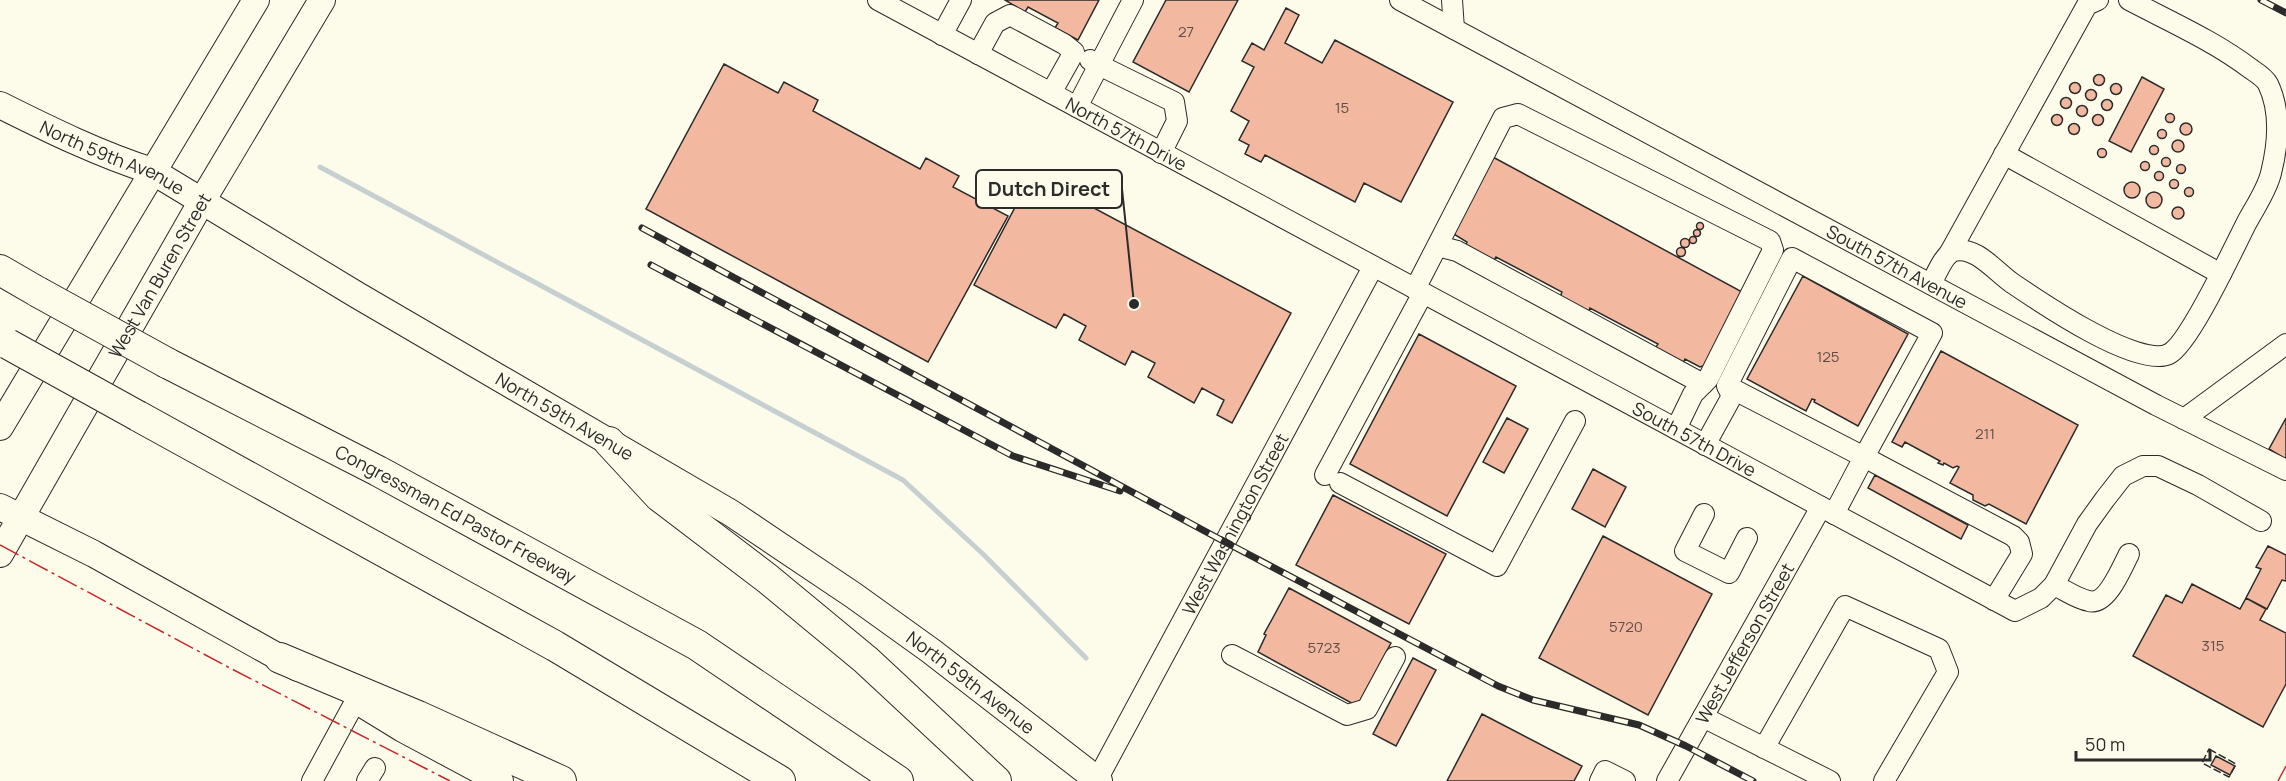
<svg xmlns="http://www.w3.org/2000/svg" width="2286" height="781" font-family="Manrope,sans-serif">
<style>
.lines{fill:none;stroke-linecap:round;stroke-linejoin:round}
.stream{stroke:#c7d0d0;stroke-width:5}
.building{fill:#f2b8a0;stroke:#2b2b2b;stroke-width:1.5}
.minor-casing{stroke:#2b2b2b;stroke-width:22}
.major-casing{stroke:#2b2b2b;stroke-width:28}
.highway-casing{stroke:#2b2b2b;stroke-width:32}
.minor{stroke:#fdfbea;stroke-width:20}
.major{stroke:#fdfbea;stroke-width:26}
.highway{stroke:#fdfbea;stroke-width:30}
.rail-casing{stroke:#2b2b2b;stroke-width:7}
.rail{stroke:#fdfbea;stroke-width:4.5;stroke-dasharray:14;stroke-linecap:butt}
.highway-bridge-casing{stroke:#2b2b2b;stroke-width:32;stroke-linecap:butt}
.highway-bridge{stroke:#fdfbea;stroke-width:30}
.fence{stroke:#2b2b2b;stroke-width:1.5;stroke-dasharray:8 3;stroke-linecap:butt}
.power{stroke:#c62828;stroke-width:1.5;stroke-dasharray:21 4.5 3 4.5;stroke-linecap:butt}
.labels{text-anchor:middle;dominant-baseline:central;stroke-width:4.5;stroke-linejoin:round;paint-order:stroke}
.number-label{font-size:15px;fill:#5d4e48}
.street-label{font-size:18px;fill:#2b2b2b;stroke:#fdfbea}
.leader{fill:none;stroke:#2b2b2b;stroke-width:2}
.callout-dot{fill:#2b2b2b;stroke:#fdfbea;stroke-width:2}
.callout{fill:#fdfbea;stroke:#2b2b2b;stroke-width:2}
.callout-label{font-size:20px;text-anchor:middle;font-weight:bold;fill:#2b2b2b}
</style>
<rect width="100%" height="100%" fill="#fdfbea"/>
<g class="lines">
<path class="stream" d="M320 167 903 480 984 555 1086 658"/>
</g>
<path class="building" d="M1005 0H1099L1078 40 1055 28 1058 23 1028 7 1025 12Z
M1166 0H1238L1189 92 1133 62Z
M1286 8 1299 15 1285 43 1322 63 1335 40 1453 102 1401 202 1364 183 1355 202 1265 155 1261 162 1245 154 1249 145 1239 140 1249 121 1231 111 1254 67 1242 61 1252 43 1264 50Z
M724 64 778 93 784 82 818 100 813 111 920 169 926 158 959 176 953 187 1008 216 928 362 646 209Z
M2093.5 80a5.5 5.5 0 1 1 11 0a5.5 5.5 0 1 1-11 0Z
M2142 77 2164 89 2131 152 2109 141Z
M2069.5 88a5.5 5.5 0 1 1 11 0a5.5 5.5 0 1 1-11 0Z
M2110.5 89a5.5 5.5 0 1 1 11 0a5.5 5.5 0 1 1-11 0Z
M2085.5 95a5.5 5.5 0 1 1 11 0a5.5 5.5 0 1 1-11 0Z
M2060.5 103a5.5 5.5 0 1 1 11 0a5.5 5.5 0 1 1-11 0Z
M2101.5 105a5.5 5.5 0 1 1 11 0a5.5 5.5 0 1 1-11 0Z
M2076.5 111a5.5 5.5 0 1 1 11 0a5.5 5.5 0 1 1-11 0Z
M2165.5 118a4.5 4.5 0 1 1 9 0a4.5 4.5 0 1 1-9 0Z
M2051.5 120a5.5 5.5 0 1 1 11 0a5.5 5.5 0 1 1-11 0Z
M2092.5 120a5.5 5.5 0 1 1 11 0a5.5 5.5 0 1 1-11 0Z
M2180 129a6 6 0 1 1 12 0a6 6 0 1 1-12 0Z
M2068.5 129a5.5 5.5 0 1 1 11 0a5.5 5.5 0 1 1-11 0Z
M2157.5 134a4.5 4.5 0 1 1 9 0a4.5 4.5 0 1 1-9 0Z
M2172 146a6 6 0 1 1 12 0a6 6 0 1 1-12 0Z
M2149.5 150a4.5 4.5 0 1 1 9 0a4.5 4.5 0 1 1-9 0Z
M2097.5 153a4.5 4.5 0 1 1 9 0a4.5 4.5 0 1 1-9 0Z
M1491 156 1744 293 1706 365 1700 367 1685 359 1683 363 1655 348 1658 344 1590 308 1588 313 1560 297 1562 292 1496 257 1493 262 1465 247 1467 242 1452 233Z
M2161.5 162a4.5 4.5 0 1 1 9 0a4.5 4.5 0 1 1-9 0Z
M2140.5 166a4.5 4.5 0 1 1 9 0a4.5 4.5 0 1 1-9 0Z
M2176.5 169a4.5 4.5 0 1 1 9 0a4.5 4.5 0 1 1-9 0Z
M2154.5 176a4.5 4.5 0 1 1 9 0a4.5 4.5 0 1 1-9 0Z
M1032 175 1291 313 1232 423 1217 415 1224 400 1202 388 1194 403 1148 377 1155 363 1132 351 1125 365 1079 340 1086 326 1064 314 1056 328 974 285Z
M2169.5 184a4.5 4.5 0 1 1 9 0a4.5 4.5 0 1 1-9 0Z
M2124 190a8 8 0 1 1 16 0a8 8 0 1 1-16 0Z
M2184.5 192a4.5 4.5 0 1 1 9 0a4.5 4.5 0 1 1-9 0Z
M2146 200a8 8 0 1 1 16 0a8 8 0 1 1-16 0Z
M2172 213a6 6 0 1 1 12 0a6 6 0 1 1-12 0Z
M1696.5 226a3.5 3.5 0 1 1 7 0a3.5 3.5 0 1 1-7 0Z
M1693.5 233a3.5 3.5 0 1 1 7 0a3.5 3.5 0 1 1-7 0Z
M1689.5 240a3.5 3.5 0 1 1 7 0a3.5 3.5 0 1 1-7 0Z
M1680.5 243a4.5 4.5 0 1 1 9 0a4.5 4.5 0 1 1-9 0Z
M1676.5 252a4.5 4.5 0 1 1 9 0a4.5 4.5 0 1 1-9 0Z
M1803 276 1908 334 1858 426 1814 402 1815 400 1812 399 1806 411 1747 379Z
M1419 334 1516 386 1447 516 1350 464Z
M1941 351 2078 425 2026 524 1989 504 1985 506 1973 500V495L1950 483 1959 467 1957 466 1953 468 1944 463 1943 465 1938 463 1940 461 1905 442 1902 447 1892 442Z
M1507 418 1528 429 1504 473 1483 462Z
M2286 418V459L2269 449Z
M1593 469 1626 487 1605 527 1572 509Z
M1875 475 1968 525 1961 539 1868 488Z
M1333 495 1446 554 1409 624 1296 565Z
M1603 536 1712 594 1648 715 1539 658Z
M2268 546 2286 555V581L2282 580 2267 609 2246 598 2261 569 2256 567Z
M2192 584 2240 609 2246 598 2266 609 2260 620 2286 633V684L2263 727 2133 656 2166 595 2182 603Z
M1289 588 1391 643 1357 706 1258 652 1266 635 1264 634Z
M1413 658 1436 670 1396 746 1373 734Z
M1482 714 1582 766 1574 781H1447Z
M2216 756 2235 766 2230 775 2211 765Z"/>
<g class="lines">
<defs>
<g id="minor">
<path id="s1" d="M878 0 2015 611 2041 598 2054 585 2087 524 2105 499 2123 476 2143 466H2158L2198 485 2261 521"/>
<path id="s2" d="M1400 0 2156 405 2286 470"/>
<path d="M1452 0 1454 29"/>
<path d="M942 35 961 0"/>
<path d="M978 54 995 23 1010 15 1064 44 1074 52 1051 93"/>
<path d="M1090 60 1099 65 1133 0"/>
<path d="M1077 107 1099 65 1174 102 1177 121 1161 153"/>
<path d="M2004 154 2221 274"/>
<path d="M1438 246 1457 251 1703 384"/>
<path d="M1949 254 2087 5 2098 0"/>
<path d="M1931 284C1936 275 1944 254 1954 251 1975 245 1996 272 2012 283 2040 302 2138 369 2169 354 2190 343 2234 247 2247 222 2255 207 2267 190 2271 173 2278 145 2281 111 2268 84 2265 78 2257 73 2251 69 2214 41 2171 22 2129 0"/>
<path d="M1415 289 1503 118 1518 114 1770 241 1773 250 1708 379 1693 394 1676 429"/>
<path d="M2184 419 2286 344"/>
<path d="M1705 445 1732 396 1727 386 1792 258 1932 333 1864 457 1727 386"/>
<path d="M1325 475 1423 293"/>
<path d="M1340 483 1497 566 1575 421"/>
<path d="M1704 514 1685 551 1729 573 1747 538"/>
<path d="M1834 514 1864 457 2013 536 2019 542 2022 554 1994 600"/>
<path d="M2054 585C2065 590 2077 599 2089 601 2107 606 2122 567 2129 554"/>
<path d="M1232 655 1347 715 1367 709 1395 657"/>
<path d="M1703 717 1830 781"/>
<path d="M1764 748 1845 606 1939 649 1948 672 1884 781"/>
<path id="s3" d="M1097 780 1373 267"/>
<path d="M312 781 356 700"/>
<path d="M367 781 375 768"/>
<path d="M1600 781 1605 771 1625 781"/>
<path id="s4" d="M1667 781 1821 507"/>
</g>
<g id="major">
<path id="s5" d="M0 105C50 130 99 154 152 171L357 295 731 513 853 595 931 651 1099 781"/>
<path d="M0 427 256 0"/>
<path d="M0 507 94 554 298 668"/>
<path id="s6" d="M0 554 202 201 322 0"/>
<path d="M359 702 403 729 500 781"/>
</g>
<g id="highway">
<path d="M0 270 38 292"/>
<path id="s7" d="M167 363 378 471 697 645 898 781"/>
<path d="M138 416 555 646 780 781"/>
<path d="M609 442 659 496 768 579 866 660 996 781"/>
<path d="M280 658 418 716 561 781"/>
</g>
</defs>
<use href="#minor" class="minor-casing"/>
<use href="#major" class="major-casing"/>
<use href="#highway" class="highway-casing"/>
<use href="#minor" class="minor"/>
<use href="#major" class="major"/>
<use href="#highway" class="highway"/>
<defs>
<path id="rail" d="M2261 0 2286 13
M642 228 1225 542 1498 686 1533 700 1639 725 1686 746 1753 781
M651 265 1013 456 1120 491"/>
</defs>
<use href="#rail" class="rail-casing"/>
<use href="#rail" class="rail"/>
<defs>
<path id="highway-bridge" d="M38 292 167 363
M8 344 138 416"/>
</defs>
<use href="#highway-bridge" class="highway-bridge-casing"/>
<use href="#highway-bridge" class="highway-bridge"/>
<path class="fence" d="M2209 749 2236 764 2229 777 2202 763Z"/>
<path class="power" d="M0 545 228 667 450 781
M2278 781 2286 766"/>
</g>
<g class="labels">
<g class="number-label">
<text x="1186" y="31">27</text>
<text x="1342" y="107">15</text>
<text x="1828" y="356">125</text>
<text x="1985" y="433">211</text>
<text x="1626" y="626">5720</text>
<text x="2213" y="645">315</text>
<text x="1324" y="647">5723</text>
</g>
<g class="street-label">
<text stroke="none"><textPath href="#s1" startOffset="282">North 57th Drive</textPath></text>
<text stroke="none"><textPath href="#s5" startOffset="124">North 59th Avenue</textPath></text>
<text stroke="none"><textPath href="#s2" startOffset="564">South 57th Avenue</textPath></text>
<text stroke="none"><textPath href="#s6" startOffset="321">West Van Buren Street</textPath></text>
<text stroke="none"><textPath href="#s5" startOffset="646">North 59th Avenue</textPath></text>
<text stroke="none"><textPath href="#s1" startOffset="927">South 57th Drive</textPath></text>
<text stroke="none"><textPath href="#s7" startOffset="326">Congressman Ed Pastor Freeway</textPath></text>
<text stroke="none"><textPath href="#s3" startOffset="291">West Washington Street</textPath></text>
<text stroke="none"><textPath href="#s4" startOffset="158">West Jefferson Street</textPath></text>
<text stroke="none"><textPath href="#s5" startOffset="1132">North 59th Avenue</textPath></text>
</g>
</g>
<path class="leader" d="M1134 304L1122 189"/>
<circle class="callout-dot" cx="1134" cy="304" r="6"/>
<rect class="callout" x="976" y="170" width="146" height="38" rx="6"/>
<g class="callout-label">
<text x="1049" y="196">Dutch Direct</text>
</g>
<path d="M2076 751v9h134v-9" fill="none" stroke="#2b2b2b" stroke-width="3"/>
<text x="2085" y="751" font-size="18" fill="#2b2b2b" stroke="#fdfbea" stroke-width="4.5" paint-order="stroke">50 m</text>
</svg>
